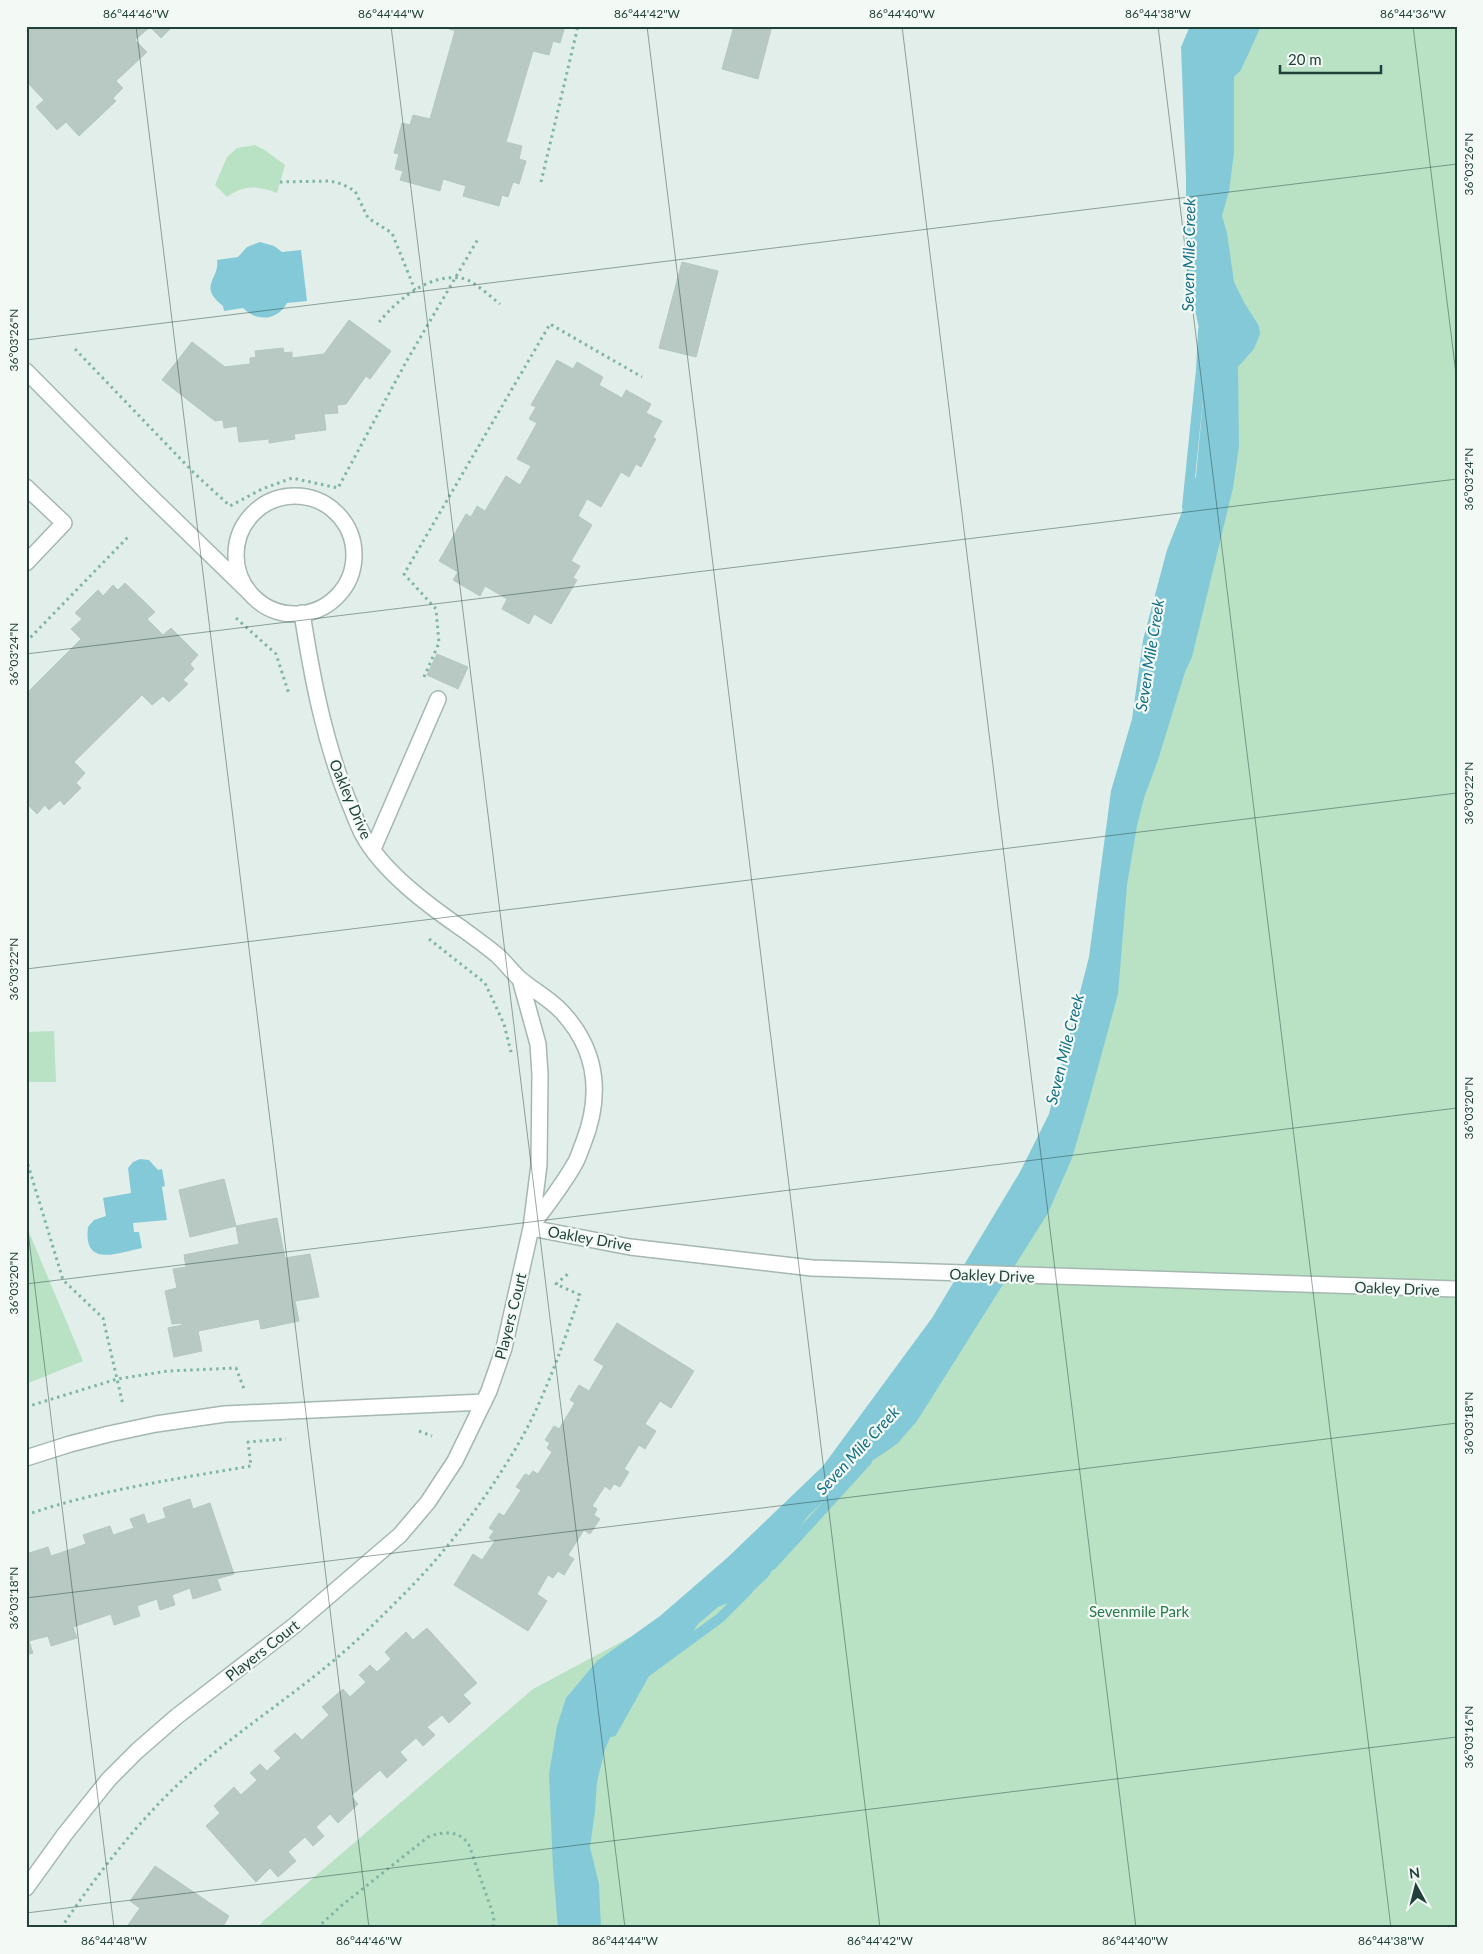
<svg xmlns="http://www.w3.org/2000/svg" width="1483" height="1954" font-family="Lato,sans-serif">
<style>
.green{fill:#b9e1c4}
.water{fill:#84c9d8}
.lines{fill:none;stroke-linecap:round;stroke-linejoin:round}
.stream{stroke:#84c9d8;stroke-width:10}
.building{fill:#b7c9c2;stroke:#b4c8c0}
.lane-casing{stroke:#a4b7b1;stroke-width:18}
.street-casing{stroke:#a4b7b1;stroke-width:18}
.path{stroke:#7fb5a5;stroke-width:3;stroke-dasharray:2.5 4;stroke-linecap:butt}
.lane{stroke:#fff;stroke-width:15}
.street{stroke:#fff;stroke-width:15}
.ticks{fill:none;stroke:#204139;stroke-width:1;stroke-opacity:0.45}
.labels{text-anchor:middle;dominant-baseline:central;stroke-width:4.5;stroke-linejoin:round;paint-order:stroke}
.street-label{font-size:15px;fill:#204139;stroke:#f3faf6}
.park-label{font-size:15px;fill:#267c49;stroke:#f3faf6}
.water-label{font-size:16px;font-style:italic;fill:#136e83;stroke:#f3faf6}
.neatline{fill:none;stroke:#204139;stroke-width:2}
.ticks-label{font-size:12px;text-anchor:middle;fill:#204139}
</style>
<rect width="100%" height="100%" fill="#e2eee9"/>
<path class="green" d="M1231 26H1457V1928H258L262 1922 533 1689 711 1594 913 1389 1070 1134 1137 747 1209 510 1212 330Z
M255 145 266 151 285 165 277 193C259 186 244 184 227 197L215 185 227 157 237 148Z
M54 1031 56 1082H26V1032Z
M26 1225 83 1361 26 1384Z"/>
<path class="water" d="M1190 26H1261L1241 70 1234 77V153L1229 191 1222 216 1227 233 1234 282 1245 304 1259 326 1260 334 1254 349 1238 367 1239 446 1233 488 1192 657 1185 672 1158 760 1144 798 1137 826 1127 885 1118 994 1088 1104 1072 1158 1048 1213 917 1421 897 1444 851 1475 807 1517 768 1577 750 1594 718 1607 698 1624 683 1648 659 1660 639 1680 624 1707 605 1749 597 1782 595 1811 590 1847 599 1884 601 1928H558L553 1868 549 1774 557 1726 566 1698 597 1661 660 1616 727 1558 823 1466 932 1318 1020 1172 1049 1114 1089 957 1111 791 1132 719 1143 640 1167 550 1196 476 1203 400V348L1186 266V178L1181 47Z
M260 242 274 246 282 252 301 250 307 301 287 303C277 321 257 322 243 308L224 311 223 306C197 286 220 279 217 260L238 257 247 247Z
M140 1159 149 1160 158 1170 162 1169 165 1186 162 1187 167 1220 133 1223 134 1232H139L142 1248C117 1253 83 1268 88 1227L94 1220 106 1216 103 1198 131 1193 128 1168 133 1162Z"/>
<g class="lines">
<path class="stream" d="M1187 507 1201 370 1203 330
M772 1565 867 1461
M612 1732 645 1673 720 1618 748 1590"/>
</g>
<path class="building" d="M26 26H173L161 38 150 27 135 40 147 52 116 81 123 88 113 98 116 101 79 136 66 122 57 130 36 107 44 100 26 81Z
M565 26 560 43 553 41 549 55 533 51 506 142 522 146 519 159 526 161 519 184 513 182 508 197 502 195 499 206 463 196 466 186 443 179 440 191 400 180 403 171 395 169 399 154 394 153 402 123 410 125 413 115 430 119 455 31 441 26Z
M734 26H772L758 79 722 69Z
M682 262 718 271 696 357 659 348Z
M349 320 391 351 370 379 366 376 346 404 337 405 338 413 324 414 326 430 294 434 295 439 269 443V439L239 442 237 426 224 428 223 420 215 421 162 380 192 342 225 367 250 364V358L256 357 255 351 283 348 284 353 292 352V358L324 354Z
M557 360 573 369 577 362 603 377 599 385 622 398 626 390 651 404 646 413 662 421 653 437 656 439 641 467 636 464 629 477 621 472 601 507 587 499 578 516 592 525 571 561 580 566 573 578 577 580 551 624 534 614 529 624 502 609 507 599 485 586 480 596 453 580 458 572 439 561 466 514 471 517 477 506 485 511 506 476 520 485 531 466 517 459 537 423 529 419 536 407 531 405Z
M125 583 155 612 147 619 163 635 171 628 198 655 190 664 194 669 183 680 188 684 169 702 163 696 152 705 142 695 74 762 85 773 76 783 81 788 64 805 60 800 49 810 45 805 37 814 26 803V694L81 639 71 629 82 619 75 613 98 590 103 596 113 585 118 590Z
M437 654 468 667 458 689 427 675Z
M224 1179 236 1226 190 1237 179 1190Z
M277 1218 285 1258 310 1254 319 1297 295 1301 299 1321 261 1329 259 1319 198 1331 202 1351 174 1357 168 1328 182 1325 181 1323 172 1324 165 1291 177 1288 173 1269 186 1267 184 1255 239 1244 236 1226Z
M617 1323 694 1371 671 1408 660 1401 645 1424 656 1431 645 1449 639 1445 624 1469 629 1472 620 1487 614 1484 610 1490 605 1486 592 1506 597 1509 594 1515 600 1519 590 1534 584 1530 568 1555 574 1559 564 1575 558 1571 553 1578 548 1575 537 1594 547 1601 528 1631 454 1585 473 1554 482 1560 495 1541 489 1538 494 1531 489 1528 499 1513 504 1516 521 1490 516 1487 525 1474 529 1476 533 1471 538 1474 552 1452 547 1448 550 1443 545 1440 554 1426 559 1429 575 1403 570 1400 579 1385 589 1391 604 1366 594 1360Z
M190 1499 193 1509 210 1503 234 1574 217 1579 221 1590 193 1599 190 1588 172 1595 175 1605 160 1610 157 1599 137 1606 140 1616 114 1625 111 1614 73 1627 77 1638 51 1646 48 1636 29 1641 33 1653 26 1655V1554L48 1547 51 1556 86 1544 83 1535 110 1526 113 1535 134 1528 130 1519 144 1514 147 1524 166 1518 163 1508Z
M427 1628 477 1683 463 1695 471 1703 449 1723 442 1715 427 1727 435 1735 423 1746 416 1738 400 1752 407 1760 387 1778 380 1770 351 1796 358 1804 338 1823 330 1814 316 1827 324 1836 313 1846 305 1837 288 1852 296 1861 278 1877 270 1868 256 1882 206 1826 220 1813 214 1806 234 1787 241 1795 257 1780 250 1773 260 1764 267 1771 281 1758 274 1751 295 1733 302 1740 329 1715 322 1707 343 1689 350 1697 366 1682 359 1675 370 1665 377 1672 391 1659 385 1652 406 1632 413 1640Z
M155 1866 229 1916 222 1928H126L140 1908 130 1901Z"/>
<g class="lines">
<defs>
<path id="lane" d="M26 371 145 491 248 591
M26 487 64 523 26 563
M373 849 438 699"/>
<path id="street" d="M236 555a59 59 0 1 1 118 0a59 59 0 1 1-118 0Z
M302 613C312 677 324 740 348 800 353 811 357 824 363 835 383 872 429 906 464 930 475 938 486 946 497 955 505 962 512 972 520 979 534 991 549 998 562 1012 598 1051 602 1096 583 1144 580 1151 578 1159 574 1165 562 1186 547 1205 533 1224
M531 1228 630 1247 812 1268 1457 1289
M26 1458 70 1444 109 1434 156 1424 225 1414 484 1402
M26 1888 65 1834 109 1779 137 1751 176 1717 295 1625 400 1535 428 1502 455 1461 489 1391 504 1348 531 1228 539 1165 540 1075 538 1044 520 979"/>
</defs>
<use href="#lane" class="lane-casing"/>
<use href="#street" class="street-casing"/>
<path class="path" d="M280 182 330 181 342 184 355 191 368 218 392 233 415 290
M541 182 578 26
M379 322C398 299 432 271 465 279 475 282 492 298 500 304
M75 349 194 473 230 506 262 489 292 478 338 488 406 362 478 239
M236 618 276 654 289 694
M26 642 128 537
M424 677 439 643 436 609 404 574 550 324 642 377
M429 939 485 983 504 1024 512 1056
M26 1158 63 1280 103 1318 123 1405
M26 1407 117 1379 168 1371 236 1368 244 1389
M419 1431 432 1436
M26 1515C98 1490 176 1479 251 1466L248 1442 286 1439
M61 1928C94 1879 129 1833 171 1791 219 1744 276 1708 327 1666 352 1646 375 1623 398 1600 445 1554 487 1498 520 1441 546 1395 563 1344 580 1295L556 1284 569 1273
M317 1928 341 1906 428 1837C443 1831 460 1830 469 1845L494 1917 493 1928"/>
<use href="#lane" class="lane"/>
<use href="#street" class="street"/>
</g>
<path class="ticks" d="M136 26 369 1928M391 26 625 1928M647 26 880 1928M902 26 1136 1928M1158 26 1391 1928M1413 26 1457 382M26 340 1457 164M26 654 1457 479M26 969 1457 793M26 1215 114 1928M26 1284 1457 1108M26 1598 1457 1423M26 1913 1457 1737"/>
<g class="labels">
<g class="street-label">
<text transform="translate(351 799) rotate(67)">Oakley Drive</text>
<text transform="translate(590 1238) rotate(10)">Oakley Drive</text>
<text transform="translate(992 1275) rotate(2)">Oakley Drive</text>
<text transform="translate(1397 1288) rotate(2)">Oakley Drive</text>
<text transform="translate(510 1316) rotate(-76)">Players Court</text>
<text transform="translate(262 1650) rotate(-38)">Players Court</text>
</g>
<g class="park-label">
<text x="1139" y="1611">Sevenmile Park</text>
</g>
<g class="water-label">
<text transform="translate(1188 255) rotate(-89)">Seven Mile Creek</text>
<text transform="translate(1149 655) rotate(-81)">Seven Mile Creek</text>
<text transform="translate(1064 1049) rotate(-76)">Seven Mile Creek</text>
<text transform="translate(857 1450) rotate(-47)">Seven Mile Creek</text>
</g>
</g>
<rect width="1483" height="1954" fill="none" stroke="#f3faf6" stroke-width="55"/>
<g transform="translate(1416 1886) rotate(353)" stroke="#f3faf6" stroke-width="4" paint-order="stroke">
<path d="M0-4L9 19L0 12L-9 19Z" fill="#204139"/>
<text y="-8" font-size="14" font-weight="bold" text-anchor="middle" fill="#204139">N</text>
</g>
<path d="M1280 65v8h101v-8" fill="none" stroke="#204139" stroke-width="2.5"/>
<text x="1288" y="65" font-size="15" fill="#204139" stroke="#f3faf6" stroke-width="4" paint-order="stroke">20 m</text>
<rect x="28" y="28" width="1428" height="1898" class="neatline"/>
<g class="ticks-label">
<text x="136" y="18">86°44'46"W</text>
<text x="391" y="18">86°44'44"W</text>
<text x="647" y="18">86°44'42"W</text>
<text x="902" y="18">86°44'40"W</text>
<text x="1158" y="18">86°44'38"W</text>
<text x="1413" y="18">86°44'36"W</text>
<text transform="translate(1469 164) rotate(-90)" y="4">36°03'26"N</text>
<text transform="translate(14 340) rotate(-90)" y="4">36°03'26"N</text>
<text transform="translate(1469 479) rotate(-90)" y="4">36°03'24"N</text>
<text transform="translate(14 654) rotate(-90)" y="4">36°03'24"N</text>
<text transform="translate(1469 793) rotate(-90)" y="4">36°03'22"N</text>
<text transform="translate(14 969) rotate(-90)" y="4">36°03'22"N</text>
<text transform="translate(1469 1108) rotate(-90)" y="4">36°03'20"N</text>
<text transform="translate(14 1283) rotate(-90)" y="4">36°03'20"N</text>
<text transform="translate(1469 1423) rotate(-90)" y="4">36°03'18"N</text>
<text transform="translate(14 1598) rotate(-90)" y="4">36°03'18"N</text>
<text transform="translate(1469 1737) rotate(-90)" y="4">36°03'16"N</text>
<text x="114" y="1945">86°44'48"W</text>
<text x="369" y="1945">86°44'46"W</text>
<text x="625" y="1945">86°44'44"W</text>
<text x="880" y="1945">86°44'42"W</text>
<text x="1135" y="1945">86°44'40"W</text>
<text x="1391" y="1945">86°44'38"W</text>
</g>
</svg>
